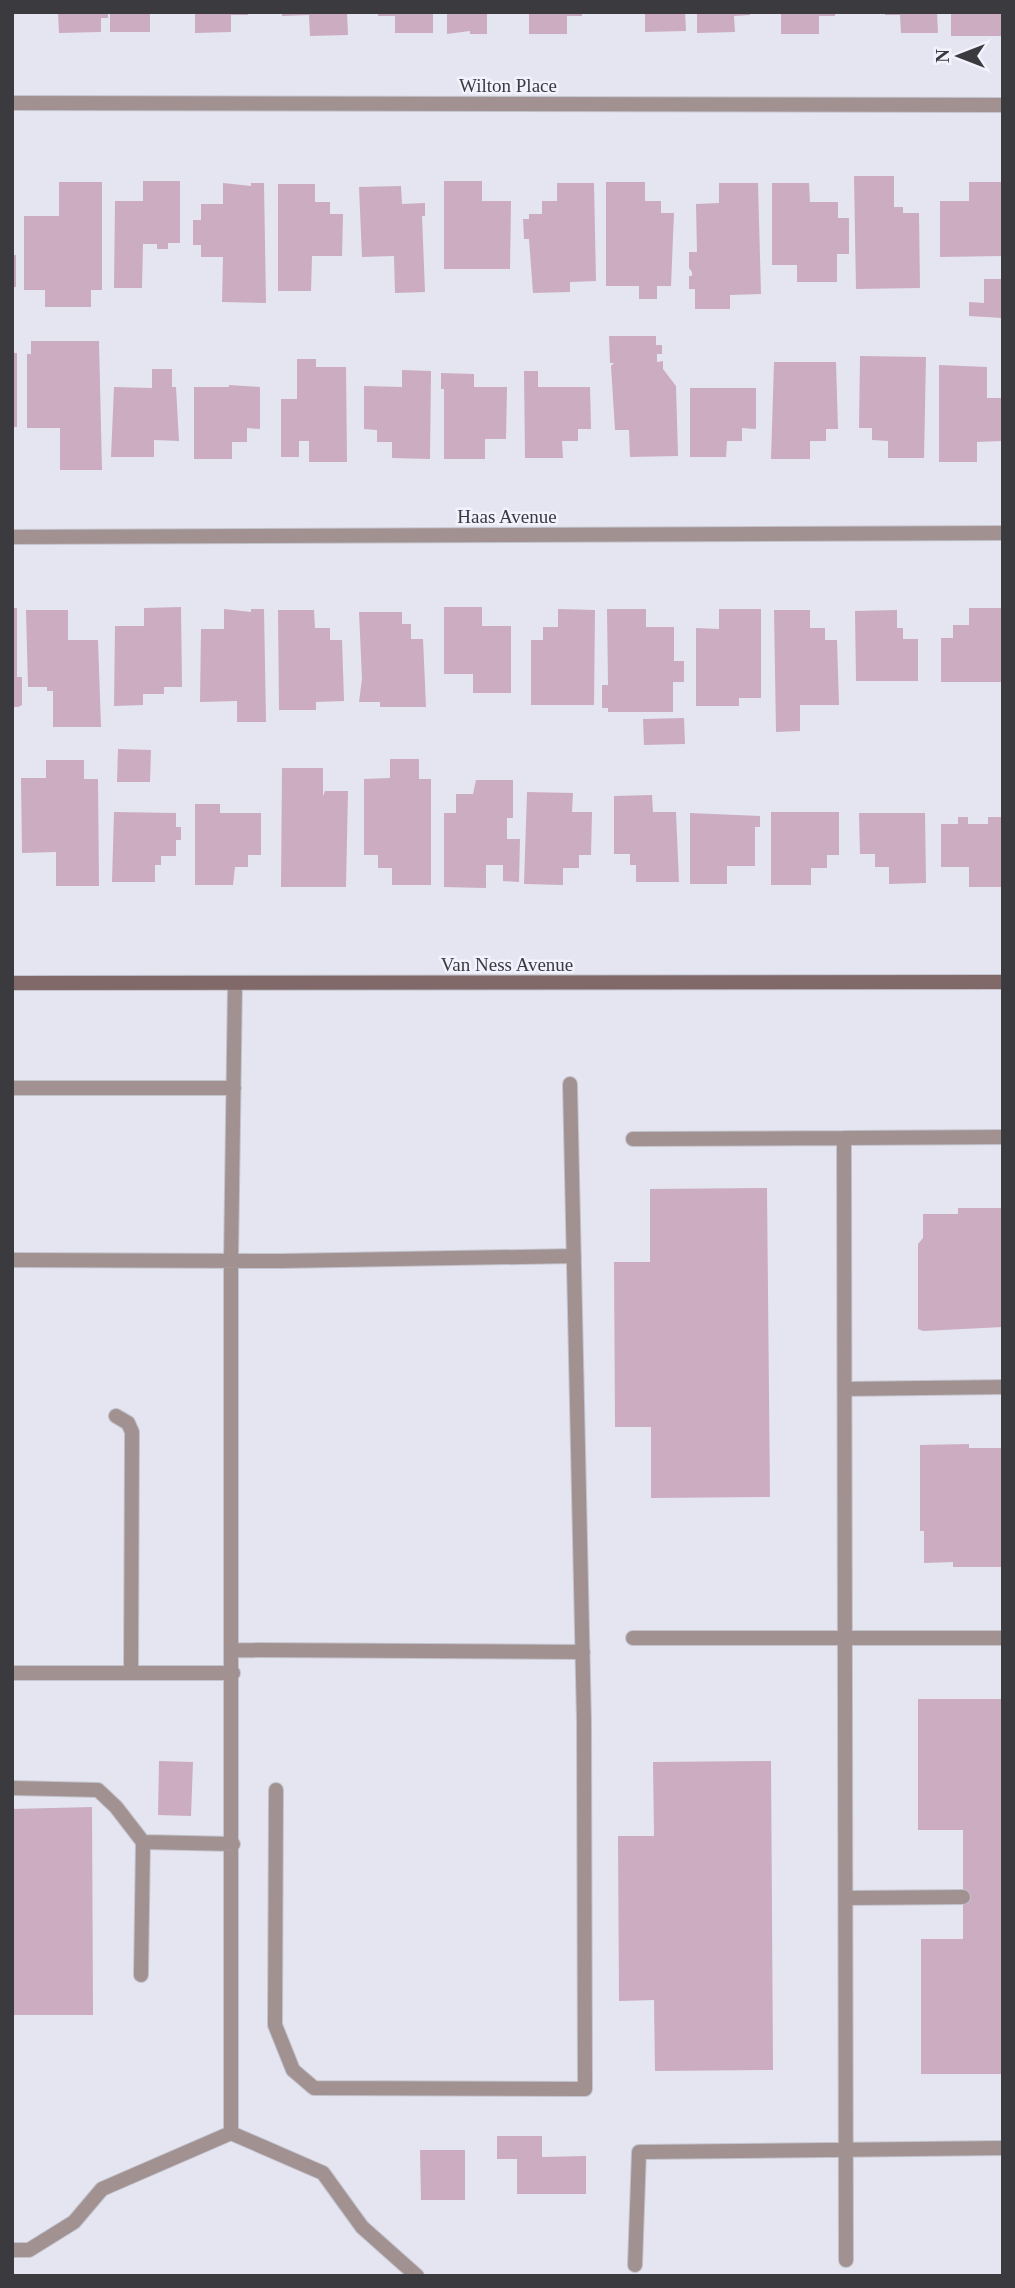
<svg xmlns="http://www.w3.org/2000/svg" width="1015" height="2288" font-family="'Times New Roman',serif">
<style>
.building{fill:#ccacc0}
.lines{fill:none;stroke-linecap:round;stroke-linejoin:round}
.lane-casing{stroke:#c2c3cd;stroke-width:16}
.street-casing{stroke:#c2c3cd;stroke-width:16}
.secondary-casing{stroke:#c2c3cd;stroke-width:16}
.lane{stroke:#a29191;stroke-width:14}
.street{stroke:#a29191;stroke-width:14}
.secondary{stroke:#816869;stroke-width:14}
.labels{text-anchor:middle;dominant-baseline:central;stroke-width:5;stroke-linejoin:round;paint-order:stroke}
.street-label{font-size:19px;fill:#3a3a3f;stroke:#f2f2fe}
</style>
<rect width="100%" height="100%" fill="#e4e5f0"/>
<path class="building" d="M58 12H108V18H101V32L59 33Z
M110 12H150V32H110Z
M195 12H248V15H231V32L195 33Z
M282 12H347L348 35 310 36 309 15 282 16Z
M378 12H433V33H395V16H378Z
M447 12H487V34H470V31L447 34Z
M529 12H582V16H567V34H529Z
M645 12H685L686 31 645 32Z
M697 12H750V15L734 16 735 32 697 33Z
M781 12H835V16H819V34H781Z
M885 12H937L938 33H901L900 15H885Z
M951 12H1003V36H951Z
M854 176H894V207H903V213H919L920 288 856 289Z
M143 181H180V243H168V249H157V244H143L142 288H114L115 201H143Z
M444 181H482V201H511L510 269H444Z
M59 182H102V290H91V307H45V290H24V216H59Z
M606 182H645V201H661V213H674L671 286H657V299H639V286H606Z
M969 182H1003V256L940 257V201H969Z
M223 183 251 186V183H264L266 303 222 302 223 257H201V245H193V220H201V204H223Z
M557 183H594L596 281 570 282V292L533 293 529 239H524L523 219H529V214H542V201H557Z
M719 183H758L761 294 730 295V309H695V289H689V276H692V272L689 268V252H697L696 204 719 203Z
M772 183H809L810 202H838V218H849V254H837V282H797V265H772Z
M278 184H315V202H330V214H343L342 256H312L311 291H278Z
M401 186 402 204 425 203V216H422L425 292 395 293 394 256 362 257 359 187Z
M12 255H16V287H12Z
M984 279H1003V318L969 316V302L984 303Z
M609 336H656V345H662V354H657V362L663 361V369L676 386 678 456 630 457 629 430H615L611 366 614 363H610Z
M31 341H99L102 470H60V428H27V354H31Z
M12 353H17V427H12Z
M860 356 926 357 924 458H888V441L872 440V428H859Z
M297 359H316V367H346L347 462H309V441H299V457H281V399H297Z
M774 362H836L838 429H826V441H810V459H771Z
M939 365 987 367V398H1002V441L977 442V462H939Z
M152 369H172V387H176L179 441 154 440V457H111L114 387 152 388Z
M402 370 431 371 430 459 392 458V442H377V430L364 429V386L402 387Z
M524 371H538V387H590L591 429H578V441H562L563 458H525Z
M441 373 474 374V387H507L506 439H485V459H444V389H441Z
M229 385 260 387V429L247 428V442H232V459H194V387H229Z
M690 388H756V429L742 428V441H727L726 457H690Z
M181 607 182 687H164V694H143V705L114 706 115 626H144V608Z
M444 607H482V626H511V693H473V674H444Z
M12 608H17V677H22V705L18 707H12Z
M969 608H1003V682H941V638H953V625H969Z
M224 609 251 612V609H264L266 722H237V701L200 702 201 629H224Z
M558 609 595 610 594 705H531V640H543V627H558Z
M607 609H646V627H674V661H684V682H673V712H608V708H602V685H608Z
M719 609H761V698H739V706H696V628L719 629Z
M26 610H68V640H98L101 727H53V691H47V687H28Z
M278 610H314L315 628H330V640H342L344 701 316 702V710H279Z
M774 610H810V628H825V640H837L839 705H800V731L776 732Z
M897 610V628H903V639H918V681H856L855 611Z
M359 612H402V624H411V639H423L426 707H380V702H359L362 679Z
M684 718 685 744 644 745 643 719Z
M118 749 151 750 150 782H117Z
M390 759H419V779H431V885H392V868H378V855H364V779L390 778Z
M46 760H84V779H98L99 886H56V852L22 853 21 778H46Z
M282 768H323V796L325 791H348L346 887H281Z
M476 780H513V818H507V839H520L519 882 503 881V865H486V888L444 887V813H456V794H473Z
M527 792 573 793 572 812H592L591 855H579V868H563V885L524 884Z
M652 795 653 812H676L679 882H636V865H630V854H614V796Z
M195 804H220V813H261V855H248V867H235L233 885H195Z
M114 812 176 813V827H181V840H176V856H161V865H155V882H112Z
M771 812H839V855H827V868H811V885H771Z
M690 813 760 816V827H755V866H727V884H690Z
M859 813H925L926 883 889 884V867H875V854H860Z
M958 817H968V824H988V817H1003V887H969V867H941V824H958Z
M767 1188 770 1497 651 1498V1427H615L614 1262H650V1189Z
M958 1208H1003V1327L923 1331 918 1329V1244L923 1238V1214H958Z
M969 1444V1448H1003V1567H953V1562L924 1563V1531H920V1445Z
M918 1699H1003V2074H921V1939H963V1830H918Z
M159 1761 193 1762 191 1816 158 1815Z
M771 1761 773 2070 655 2071 654 2000 619 2001 618 1836H654L653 1762Z
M92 1807 93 2015H12V1809Z
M497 2136H542V2157L586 2156V2194H517V2159H497Z
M420 2150H465V2200H421Z"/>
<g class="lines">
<defs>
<path id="lane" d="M12 1088H234
M844 1138 1003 1137
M633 1139 844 1138 846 2260
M12 1260 282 1261 574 1256
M845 1389 1003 1387
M116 1416 128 1423 132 1432 131 1673
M633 1638H1003
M233 1650 583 1652
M12 1673H233
M12 1788 98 1790 116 1807 143 1842
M276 1790 275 2025 293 2070 314 2088 585 2089 584 1722 570 1084
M846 1898 963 1897
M141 1975 143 1842 233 1844
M231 2133V1260L235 983
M12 2250H29L74 2222 102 2189 231 2133 323 2173 362 2227 417 2276
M635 2265 639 2152 1003 2148"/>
<path id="street" d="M12 103 1003 105
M12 537 1003 533"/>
<path id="secondary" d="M12 983 1003 982"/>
</defs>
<use href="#lane" class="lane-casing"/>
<use href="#street" class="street-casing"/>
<use href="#secondary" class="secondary-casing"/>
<use href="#lane" class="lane"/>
<use href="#street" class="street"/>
<use href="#secondary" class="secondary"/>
</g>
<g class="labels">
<g class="street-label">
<text x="508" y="85">Wilton Place</text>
<text x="507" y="516">Haas Avenue</text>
<text x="507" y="964">Van Ness Avenue</text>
</g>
</g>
<rect width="1015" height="2288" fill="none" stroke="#3a3a3f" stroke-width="28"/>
<g transform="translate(959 56) rotate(270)" stroke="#f2f2fe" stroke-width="5" paint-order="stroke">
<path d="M0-5L12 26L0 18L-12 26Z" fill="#3a3a3f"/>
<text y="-10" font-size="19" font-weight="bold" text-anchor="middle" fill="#3a3a3f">N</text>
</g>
</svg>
